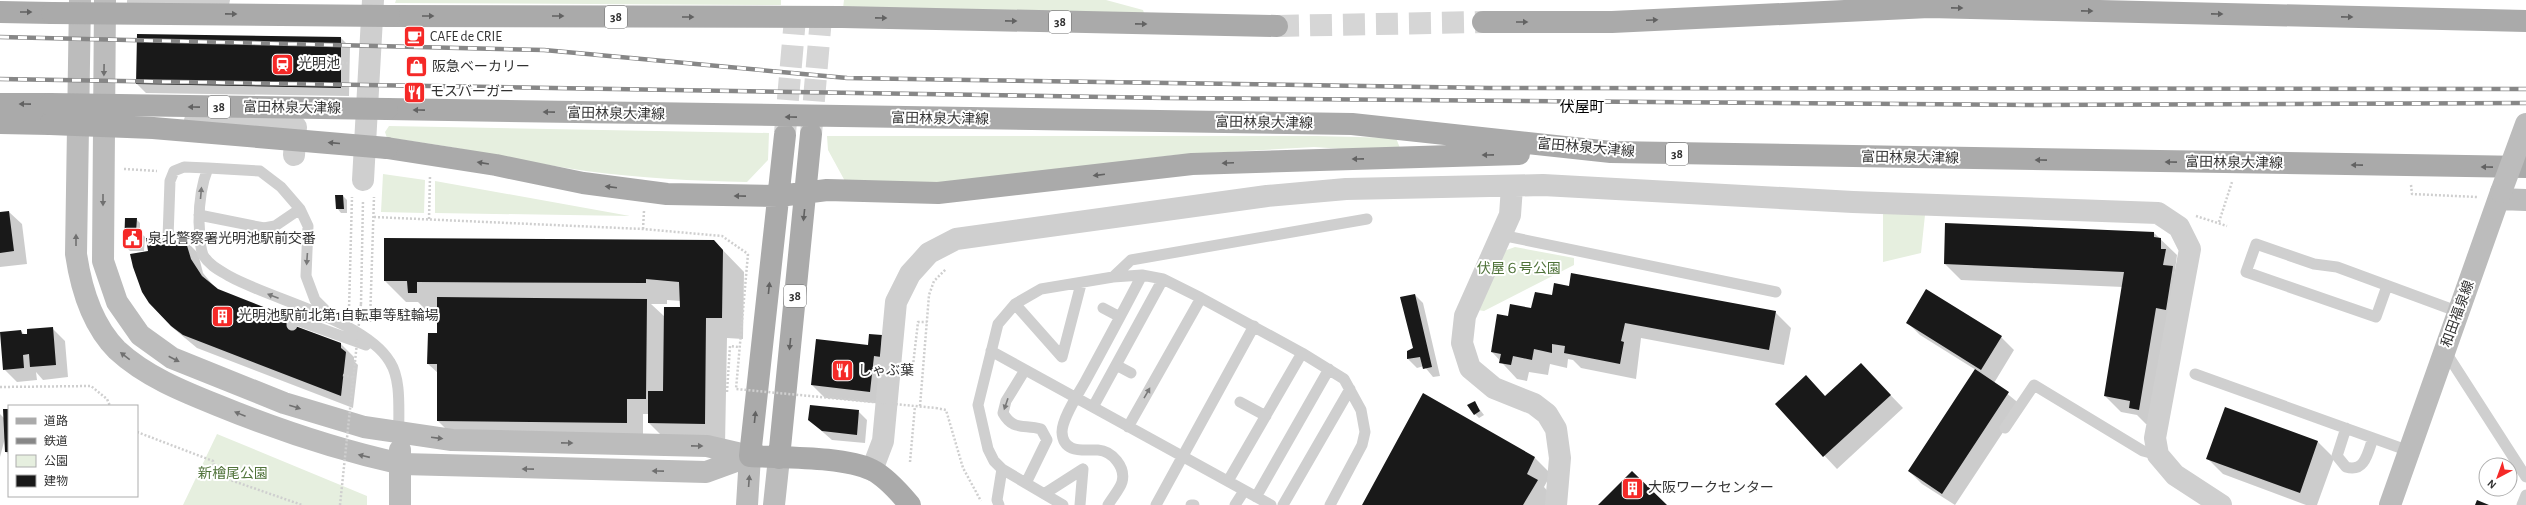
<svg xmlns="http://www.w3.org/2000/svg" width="2526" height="505" font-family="'Alegreya Sans','Noto Sans JP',sans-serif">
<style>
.green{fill:#e6efdf}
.shadow{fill:#0003;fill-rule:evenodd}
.building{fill:#191919}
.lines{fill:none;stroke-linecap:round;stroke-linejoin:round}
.primary-tunnel{stroke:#d6d6d6;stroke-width:22;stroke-dasharray:22 11;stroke-linecap:butt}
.path{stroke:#cfcfcf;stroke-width:2.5;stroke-dasharray:2 2;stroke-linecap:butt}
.lane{stroke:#cfcfcf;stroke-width:11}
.street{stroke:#cfcfcf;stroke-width:22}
.secondary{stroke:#bcbcbc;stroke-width:22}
.primary{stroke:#aaa;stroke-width:22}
.rail-casing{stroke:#878787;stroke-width:4.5}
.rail{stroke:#fff;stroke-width:3;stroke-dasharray:9;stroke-linecap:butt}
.path-bridge{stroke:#cfcfcf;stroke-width:2.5;stroke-dasharray:2 2;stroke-linecap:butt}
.secondary-bridge{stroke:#bcbcbc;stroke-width:22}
.primary-bridge{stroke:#aaa;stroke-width:22}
.oneway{fill:#626262}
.oneway2{fill:#707070}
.oneway3{fill:#797979}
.labels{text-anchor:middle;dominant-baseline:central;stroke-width:4;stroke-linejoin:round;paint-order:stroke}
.shield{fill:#fff;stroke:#707070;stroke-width:1}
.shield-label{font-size:13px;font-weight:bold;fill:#323232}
.poi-label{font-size:14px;fill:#323232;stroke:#fff;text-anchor:start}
.street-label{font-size:14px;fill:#323232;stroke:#fff}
.park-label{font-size:14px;fill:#50733a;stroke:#fff}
.neighbourhood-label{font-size:15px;fill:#000;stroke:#fff}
</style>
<rect width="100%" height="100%" fill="#fff"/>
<path class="green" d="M396 0H781V5L395 3Z
M844 0H1106L1143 10 1145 16 843 8Z
M389 126 769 133 768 160 747 182C693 181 640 178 586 171 519 162 454 145 387 138L385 132Z
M827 136H1316L1396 138 1402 153 1314 147 1175 155 927 187 846 183 828 150Z
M383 174 425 180 424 213 381 212Z
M435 181 630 216 435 213Z
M1883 213 1925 215 1921 253 1883 262Z
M1515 247 1574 258V265L1484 311 1478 310 1504 251Z
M217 434 367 496V505H183Z"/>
<path class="shadow" d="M341 38 350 47 349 96 146 93 137 84Z
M343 196 347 200V213H341L337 208Z
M9 212 22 224 27 264 0 267V213Z
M136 219 140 223V232L145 237 144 251H130L125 246Z
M2154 233 2177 255 2155 425 2146 424 2137 415 2121 412 2105 396 2123 287 1961 280 1945 264Z
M185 240 198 253 203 273 217 290 298 328 341 344 354 357V361L358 365 353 408 197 348 173 328 150 303 149 252Z
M714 241 744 272 743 339 727 338 725 445 670 444 649 423V414H643V439L454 437 438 421V373L428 364 438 334V314L429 313 418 302H406L385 281ZM667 300 681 301V308L665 317 651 304H667Z
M1570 287 1775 312 1791 328 1784 365 1641 338 1636 379 1581 368 1573 360 1568 359 1567 368 1550 364 1548 375 1529 372 1527 381 1517 379 1492 352 1508 317 1532 309Z
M1927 291 2001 337 2014 350 1994 383 2021 405 1955 505 1922 484 1909 471 1976 370 1920 335 1907 322Z
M1415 295 1423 303 1440 376 1433 377 1424 366 1417 368 1408 359V352L1414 349Z
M52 328 65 341 68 377 43 380 36 372 37 380 17 382 4 369 21 331 25 335Z
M882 336 883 404 825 398 812 385Z
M1873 377 1903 408 1837 469 1776 404 1825 397Z
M1424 394 1535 458 1551 474 1544 487 1553 497 1548 505H1363Z
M1474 402 1484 415 1479 418 1475 414Z
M2226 408 2318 442 2334 458 2317 505H2306L2223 474 2207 458Z
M9 410V455L6 452 5 438 0 457V414L5 419Z
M858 411 867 420 865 443 832 440 809 420Z"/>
<path class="building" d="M137 34 341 37V88L136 84Z
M335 195H343L344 209H336Z
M9 211 14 251 0 253V212Z
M125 218H137L136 232H141V247H124Z
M1945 223 2154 232V237L2161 238V249H2166L2163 265 2173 266 2166 310 2156 308 2139 410 2129 408 2130 401 2104 396 2124 272 1944 264Z
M146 238 185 239 191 259 202 276 218 289 289 317 287 323 341 343V348L346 352 341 396 183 335 171 326 149 303 142 292 133 267 130 254 148 251Z
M384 238 714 240 723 250 722 318H706L705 424 648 423V391H663L664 307H680L679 282 646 279V283L417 282V293H408L407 281H384Z
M1571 273 1776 311 1769 350 1625 323 1621 341 1624 342 1620 364 1564 353 1565 346 1552 344V353L1534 349 1532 360 1513 356 1511 365 1499 363 1501 354 1491 352 1497 314 1508 316 1510 304 1531 308 1535 292 1552 295 1554 283 1569 286Z
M1926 289 2002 336 1981 370 1906 323Z
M1415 294 1432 367 1423 369 1420 357 1407 359V351L1413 348 1400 297Z
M437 297 647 299 646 399H627V423L437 421V364H427L428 333H437Z
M53 327 56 365 30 367 29 354 23 355 24 368 3 370 0 332 21 330 22 334H27V329Z
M869 334 882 335 881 357 874 356 870 392 811 385 816 339 868 345Z
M1861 363 1891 395 1823 457 1775 404 1806 375 1825 396Z
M1975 369 2009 392 1942 494 1908 471Z
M1423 393 1535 457 1527 474 1538 480 1523 505H1362Z
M1475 401 1480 411 1474 415 1467 405Z
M810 405 859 410 857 435 822 431 808 420Z
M2225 407 2318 441 2300 493 2206 459Z
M3 409H9V452H5Z
M1632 471 1667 505H1598Z
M2477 500 2489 505H2475Z"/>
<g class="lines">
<path class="primary-tunnel" d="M1277 26 1483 22
M785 133 796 7
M811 134 822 6"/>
<path class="path" d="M314 62 349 63
M124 169 157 171
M2411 185 2412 194 2477 197
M2196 216 2227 226
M374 217 643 229 722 236 748 254
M429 219 430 176
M2219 222 2232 182
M643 229 644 211
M361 304 363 200
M349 310 352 197
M370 322 374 197
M912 374 918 322H927
M343 375 354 378
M0 387 91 386 107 399 110 406
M727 392 730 346 739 347
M920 406 929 295 934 281 946 269
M936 408 946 410 963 468 981 501
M137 432 213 461 216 475 302 505
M910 462 915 406"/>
<path class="lane" d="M199 215 264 228 275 226 300 209
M1501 235 1776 292
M168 238 170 181 174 171 184 167 208 168
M1113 277 1131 260 1367 219
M2387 286 2376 317 2246 272 2256 244 2314 264 2337 267 2459 312
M1015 304 1062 357
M1103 308 1120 317
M335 320 315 300 306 276 308 226 300 209 281 187 260 171 208 168C201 185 199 203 199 222 200 232 199 245 203 255 209 265 219 270 229 276 272 300 365 320 390 362 402 381 398 412 399 434
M292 325 294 319 366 345
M991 351 1271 505
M2445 351 2526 477
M1062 357 1081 284
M1116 365 1131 373
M1025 370 1006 401 1003 413C1013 431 1024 424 1041 429L1047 440 1026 483
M2195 374 2409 451
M1240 402 1266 416
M1093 407 1163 279
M1128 427 1201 298
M2005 428 2034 385 2143 451 2158 455
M2346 428 2337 456 2346 467C2365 473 2368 452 2373 438
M1228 481 1302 353
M1044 494 1083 469
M1256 497 1329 369
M999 505 997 500 1002 469
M1063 505 1002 469 994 461 988 449 978 405 998 324 1015 304 1041 289 1113 277 1142 275 1163 279 1201 298 1302 353 1344 379 1361 410 1365 432 1362 445 1330 505
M1080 505 1083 469
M1108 505C1112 498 1120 489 1122 482 1126 467 1112 451 1098 450 1086 449 1063 455 1062 432 1062 418 1079 393 1086 380 1105 345 1124 310 1142 275
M1156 505 1254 326
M1191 505H1194
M1235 505 1244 491
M1283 505 1350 389
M2522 505 2526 495"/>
<path class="street" d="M138 2 219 0
M195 121 296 127 294 155
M363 180 373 0
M1512 187 1510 215 1465 316 1462 343 1470 368 1494 388 1534 404 1547 414 1556 429 1560 458 1556 505
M872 470 883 441 896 302 910 274 929 253 956 239 1267 196 1346 189 1543 185 1853 202 2158 213 2179 227 2190 249 2155 438 2158 455 2175 475 2221 505"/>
<path class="secondary" d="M80 0 76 254C81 288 92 325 117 350 145 376 182 391 217 405 278 430 338 450 402 464L706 472 750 456
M105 0 103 261 117 302 140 335 172 358 284 403 364 427 452 440 707 446 750 456
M2499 199 2526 200
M400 505V450
M747 505 750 456
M774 505 779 458
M2390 505 2501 192"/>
<path class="primary" d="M0 12 52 13
M389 16 842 17 1277 26
M1483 22H1612L1929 7 2526 21
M0 104H50
M387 109 1352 124 1611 152 2526 167
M0 123 50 124
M785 135 750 456C782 458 844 456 872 470 886 477 900 493 910 505
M387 148 496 165 583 183 667 194 779 196 827 190 938 193 1192 164 1519 154
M779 458 811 134"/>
<defs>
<path id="rail" d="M0 37 544 50 847 78 1489 88 2526 89
M0 79 1166 98 2033 105 2526 103"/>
</defs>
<use href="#rail" class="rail-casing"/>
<use href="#rail" class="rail"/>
<path class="path-bridge" d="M748 254 736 389 936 408
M340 505 361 304"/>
<path class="secondary-bridge" d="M2501 192 2526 124"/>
<path class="primary-bridge" d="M52 13 389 16
M50 104 387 109
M50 124 153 128 387 148"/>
</g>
<defs><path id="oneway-solid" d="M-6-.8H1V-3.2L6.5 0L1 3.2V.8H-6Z"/></defs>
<g class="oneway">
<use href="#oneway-solid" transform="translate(1957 8) rotate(1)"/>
<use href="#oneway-solid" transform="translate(2087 11) rotate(1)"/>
<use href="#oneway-solid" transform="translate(26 12)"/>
<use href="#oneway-solid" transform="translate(231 14) rotate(1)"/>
<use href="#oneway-solid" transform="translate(2217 14) rotate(1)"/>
<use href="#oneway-solid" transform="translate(428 16)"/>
<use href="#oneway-solid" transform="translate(558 16)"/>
<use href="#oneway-solid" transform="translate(688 17)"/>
<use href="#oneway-solid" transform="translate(2347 17) rotate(1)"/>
<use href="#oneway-solid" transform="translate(881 18) rotate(1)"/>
<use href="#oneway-solid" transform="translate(1652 20) rotate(-3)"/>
<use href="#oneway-solid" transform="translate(1011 21) rotate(1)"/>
<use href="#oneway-solid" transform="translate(1522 22)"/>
<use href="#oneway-solid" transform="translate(1141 24) rotate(1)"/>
<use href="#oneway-solid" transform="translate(25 104) rotate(-179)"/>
<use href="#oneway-solid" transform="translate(194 107) rotate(-179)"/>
<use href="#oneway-solid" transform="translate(419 110) rotate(-179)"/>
<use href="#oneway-solid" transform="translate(549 112) rotate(-179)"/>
<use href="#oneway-solid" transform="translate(791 117) rotate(-179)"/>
<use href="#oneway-solid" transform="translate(334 143) rotate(-175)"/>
<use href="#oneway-solid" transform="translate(1488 155) rotate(179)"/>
<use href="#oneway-solid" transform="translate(1358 159) rotate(179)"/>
<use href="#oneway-solid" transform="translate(2041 160) rotate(-179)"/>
<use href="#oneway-solid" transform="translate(2171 162) rotate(-179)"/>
<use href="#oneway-solid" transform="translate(483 163) rotate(-171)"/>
<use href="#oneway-solid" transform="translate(1228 163) rotate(178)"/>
<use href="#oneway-solid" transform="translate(2357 165) rotate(-179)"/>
<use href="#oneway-solid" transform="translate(2487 167) rotate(-179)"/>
<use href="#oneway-solid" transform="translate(1099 175) rotate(173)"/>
<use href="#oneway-solid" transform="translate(611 187) rotate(-173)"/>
<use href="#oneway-solid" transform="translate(740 196) rotate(-179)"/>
<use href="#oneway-solid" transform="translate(804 215) rotate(96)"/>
<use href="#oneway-solid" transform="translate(769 288) rotate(-84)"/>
<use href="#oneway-solid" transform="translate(790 344) rotate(96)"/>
<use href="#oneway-solid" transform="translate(755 417) rotate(-84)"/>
</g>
<g class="oneway2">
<use href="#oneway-solid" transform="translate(104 70) rotate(91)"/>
<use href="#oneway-solid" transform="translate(103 200) rotate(90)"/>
<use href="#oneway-solid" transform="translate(76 240) rotate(-90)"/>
<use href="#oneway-solid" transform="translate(125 356) rotate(-142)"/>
<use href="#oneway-solid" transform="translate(174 359) rotate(27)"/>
<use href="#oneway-solid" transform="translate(295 407) rotate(17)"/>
<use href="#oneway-solid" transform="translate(240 414) rotate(-158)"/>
<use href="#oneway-solid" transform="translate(437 438) rotate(7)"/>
<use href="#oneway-solid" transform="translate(567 443) rotate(1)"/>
<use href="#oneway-solid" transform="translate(697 446) rotate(1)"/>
<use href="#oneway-solid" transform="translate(364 456) rotate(-167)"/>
<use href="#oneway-solid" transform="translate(528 469) rotate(-179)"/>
<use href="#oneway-solid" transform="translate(658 471) rotate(-179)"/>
<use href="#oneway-solid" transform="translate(749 481) rotate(-86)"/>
</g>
<g class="oneway3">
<use href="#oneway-solid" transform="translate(201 193) rotate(-85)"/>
<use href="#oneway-solid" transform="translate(307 259) rotate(94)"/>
<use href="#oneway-solid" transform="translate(273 296) rotate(-159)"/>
<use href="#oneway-solid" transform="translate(1147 393) rotate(-60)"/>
<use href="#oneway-solid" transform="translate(1006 404) rotate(109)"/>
</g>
<defs>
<symbol id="cafe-square" viewBox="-11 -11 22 22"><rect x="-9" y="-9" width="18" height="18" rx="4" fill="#f52927" stroke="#fff"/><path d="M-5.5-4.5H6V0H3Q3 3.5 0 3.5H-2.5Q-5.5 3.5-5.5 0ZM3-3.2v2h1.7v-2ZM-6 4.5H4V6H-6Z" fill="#fff"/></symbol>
<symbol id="station-square" viewBox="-11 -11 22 22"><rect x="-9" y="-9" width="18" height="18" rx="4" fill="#f52927" stroke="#fff"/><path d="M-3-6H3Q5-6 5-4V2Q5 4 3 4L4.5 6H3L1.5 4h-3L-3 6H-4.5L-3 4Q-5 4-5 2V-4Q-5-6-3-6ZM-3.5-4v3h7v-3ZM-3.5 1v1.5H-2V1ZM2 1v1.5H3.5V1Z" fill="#fff"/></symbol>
<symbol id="shop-square" viewBox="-11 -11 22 22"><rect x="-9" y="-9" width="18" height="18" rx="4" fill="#f52927" stroke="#fff"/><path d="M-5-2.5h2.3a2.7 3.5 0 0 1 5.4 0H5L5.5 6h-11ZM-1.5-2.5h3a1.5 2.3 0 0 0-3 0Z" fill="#fff"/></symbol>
<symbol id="restaurant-square" viewBox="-11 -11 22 22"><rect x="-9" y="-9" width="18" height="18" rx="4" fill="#f52927" stroke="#fff"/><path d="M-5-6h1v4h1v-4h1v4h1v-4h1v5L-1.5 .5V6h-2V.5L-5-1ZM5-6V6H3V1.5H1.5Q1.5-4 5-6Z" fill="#fff"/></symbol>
<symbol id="civic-square" viewBox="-11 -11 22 22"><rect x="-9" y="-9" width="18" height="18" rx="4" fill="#f52927" stroke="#fff"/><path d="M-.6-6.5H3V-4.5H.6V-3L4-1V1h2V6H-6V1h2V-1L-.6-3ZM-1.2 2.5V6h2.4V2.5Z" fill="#fff"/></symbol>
<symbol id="building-square" viewBox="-11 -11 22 22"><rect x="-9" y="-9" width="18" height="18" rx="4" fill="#f52927" stroke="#fff"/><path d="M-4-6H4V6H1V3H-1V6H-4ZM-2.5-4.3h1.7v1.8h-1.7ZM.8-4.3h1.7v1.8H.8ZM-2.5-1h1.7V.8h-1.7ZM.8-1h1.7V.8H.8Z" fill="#fff"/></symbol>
</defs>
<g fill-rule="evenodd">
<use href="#cafe-square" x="402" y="24" width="25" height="25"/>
<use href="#station-square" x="270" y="52" width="25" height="25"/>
<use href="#shop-square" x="404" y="54" width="25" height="25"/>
<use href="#restaurant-square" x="402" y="80" width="25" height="25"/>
<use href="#civic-square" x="120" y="226" width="25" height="25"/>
<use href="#building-square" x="210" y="304" width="25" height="25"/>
<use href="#restaurant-square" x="830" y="358" width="25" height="25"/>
<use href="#building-square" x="1620" y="476" width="25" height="25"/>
</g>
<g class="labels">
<g class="shield">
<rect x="605" y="6" width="22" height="22" rx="3"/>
<rect x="1049" y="11" width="22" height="22" rx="3"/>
<rect x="208" y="96" width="22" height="22" rx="3"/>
<rect x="1666" y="143" width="22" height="22" rx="3"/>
<rect x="784" y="285" width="22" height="22" rx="3"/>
</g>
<g class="shield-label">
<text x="616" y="17">38</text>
<text x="1060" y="22">38</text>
<text x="219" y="107">38</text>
<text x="1677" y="154">38</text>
<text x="795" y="296">38</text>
</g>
<g class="poi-label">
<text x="430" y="37">CAFE de CRIE</text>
<text x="298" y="64">光明池</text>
<text x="432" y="67">阪急ベーカリー</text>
<text x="430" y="92">モスバーガー</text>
<text x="148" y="239">泉北警察署光明池駅前交番</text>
<text x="238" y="316">光明池駅前北第1自転車等駐輪場</text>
<text x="858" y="371">しゃぶ葉</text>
<text x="1648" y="488">大阪ワークセンター</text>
</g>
<g class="street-label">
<text transform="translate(292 108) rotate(1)">富田林泉大津線</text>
<text transform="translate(616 114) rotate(1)">富田林泉大津線</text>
<text transform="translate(940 119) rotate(1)">富田林泉大津線</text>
<text transform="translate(1264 123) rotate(1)">富田林泉大津線</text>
<text transform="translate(1586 148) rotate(5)">富田林泉大津線</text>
<text transform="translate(1910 158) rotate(1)">富田林泉大津線</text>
<text transform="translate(2234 163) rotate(1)">富田林泉大津線</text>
<text transform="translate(2458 314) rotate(-70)">和田福泉線</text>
</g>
<g class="park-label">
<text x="1519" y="269">伏屋６号公園</text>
<text x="233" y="474">新檜尾公園</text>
</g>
<g class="neighbourhood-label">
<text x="1582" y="107">伏屋町</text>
</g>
</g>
<rect x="8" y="405" width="130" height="92" fill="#ffffff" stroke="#adadad"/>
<rect x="16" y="418" width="20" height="6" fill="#aaaaaa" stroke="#adadad"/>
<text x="44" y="425" font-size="12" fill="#323232">道路</text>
<rect x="16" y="438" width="20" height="6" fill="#878787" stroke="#adadad"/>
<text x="44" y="445" font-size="12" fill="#323232">鉄道</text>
<rect x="16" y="455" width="20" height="12" fill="#e6efdf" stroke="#adadad"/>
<text x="44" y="465" font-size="12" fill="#323232">公園</text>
<rect x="16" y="475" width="20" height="12" fill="#191919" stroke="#adadad"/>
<text x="44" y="485" font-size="12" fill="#323232">建物</text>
<g transform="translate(2498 477) rotate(221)"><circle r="19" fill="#ffffff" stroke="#adadad"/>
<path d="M0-3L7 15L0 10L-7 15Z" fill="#f52927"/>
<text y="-6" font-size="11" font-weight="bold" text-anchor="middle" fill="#323232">N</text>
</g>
</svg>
